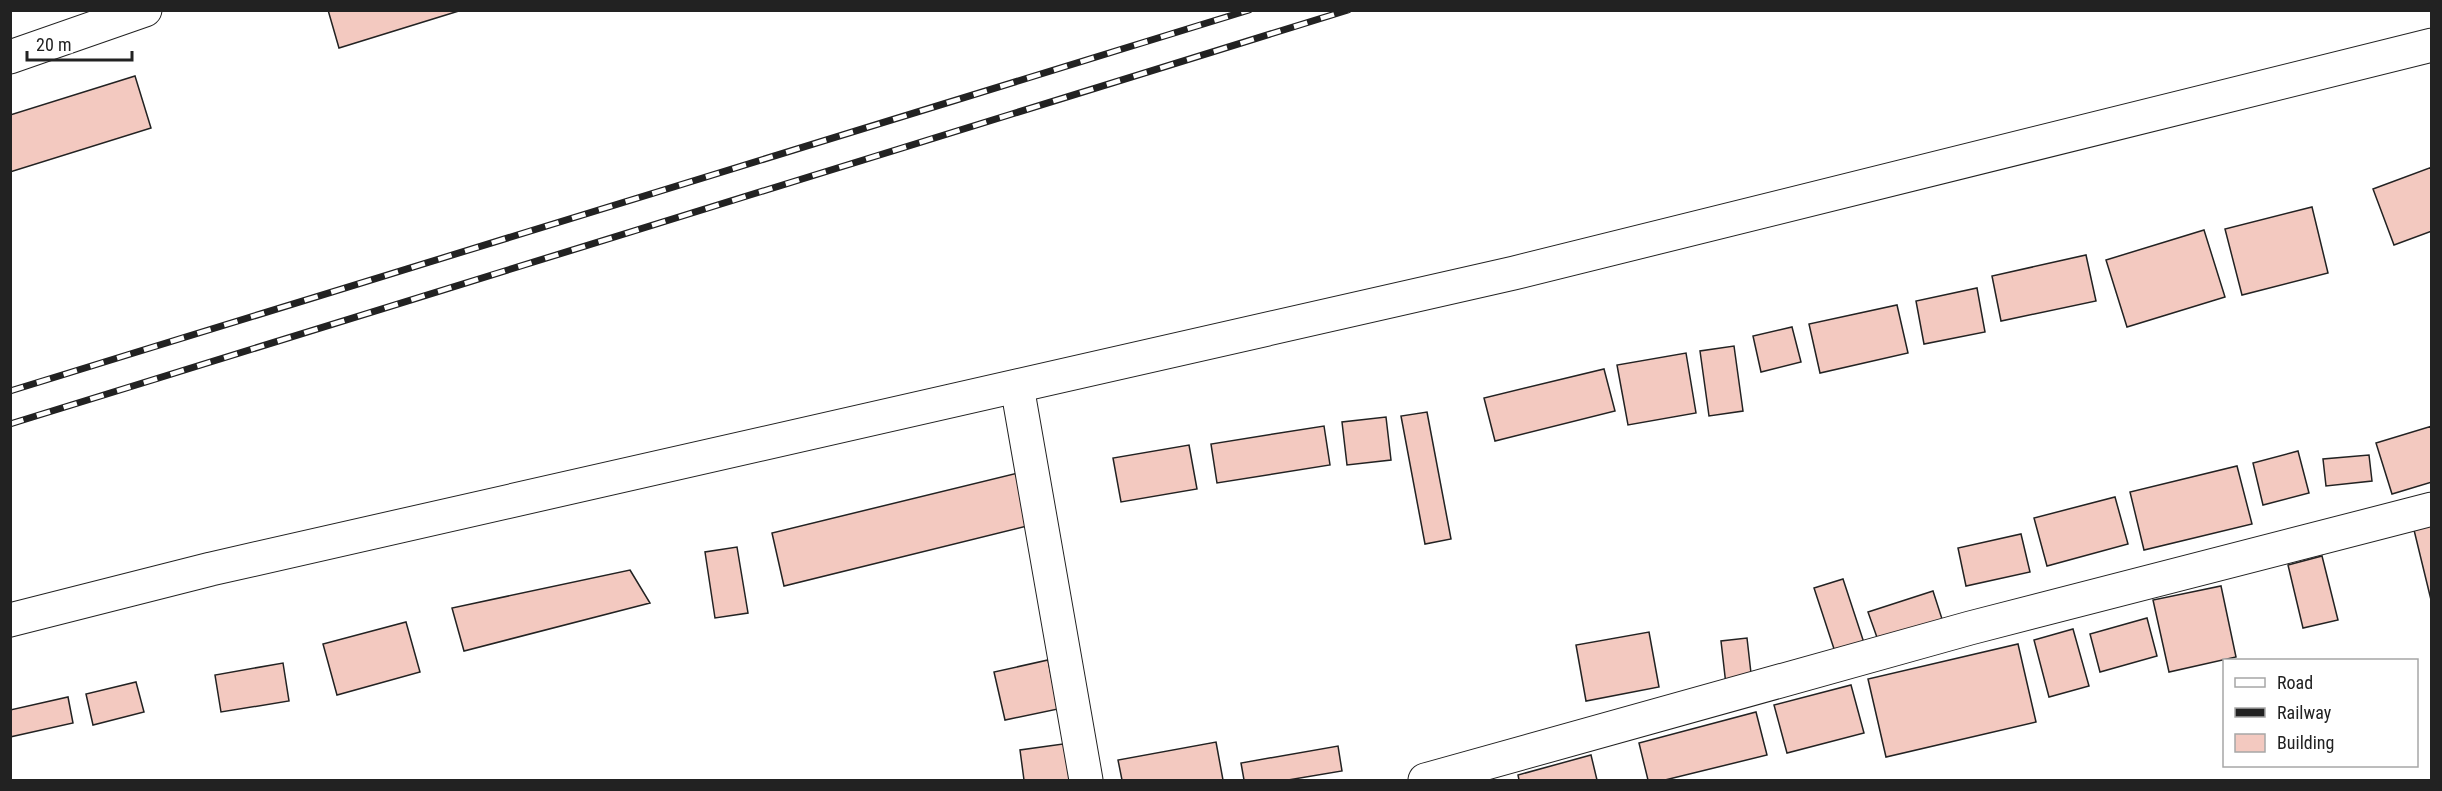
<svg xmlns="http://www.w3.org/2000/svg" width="2442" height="791" font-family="'Roboto Condensed',sans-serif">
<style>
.building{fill:#f3c9c0;stroke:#222;stroke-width:1.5}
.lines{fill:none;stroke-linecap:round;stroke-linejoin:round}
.minor-casing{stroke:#222;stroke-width:35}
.minor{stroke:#fff;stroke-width:33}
.rail-casing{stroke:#222;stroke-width:7}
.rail{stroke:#fff;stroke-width:4.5;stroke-dasharray:14;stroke-linecap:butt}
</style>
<rect width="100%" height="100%" fill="#fff"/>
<path class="building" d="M328 10H462L339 48Z
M135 76 151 128 10 172V115Z
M2432 167V231L2394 245 2373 189Z
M2312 207 2328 273 2242 295 2225 229Z
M2204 230 2225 297 2127 327 2106 260Z
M2086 255 2096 301 2001 321 1992 276Z
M1977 288 1985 332 1924 344 1916 301Z
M1897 305 1908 353 1820 373 1809 324Z
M1792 327 1801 362 1761 372 1753 336Z
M1734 346 1743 411 1709 416 1700 351Z
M1686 353 1696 413 1628 425 1617 365Z
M1604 369 1615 411 1495 441 1484 398Z
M1427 412 1451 539 1425 544 1401 416Z
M1386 417 1391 460 1347 465 1342 422Z
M1324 426 1330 465 1217 483 1211 444Z
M2432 426V482L2392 494 2376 443Z
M1189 445 1197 489 1121 502 1113 458Z
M2298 451 2309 493 2263 505 2253 463Z
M2369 455 2372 481 2326 486 2323 459Z
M2237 466 2252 524 2144 550 2130 492Z
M1022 472 1035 524 784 586 772 533Z
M2115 497 2128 544 2047 566 2034 518Z
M2432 525V604L2414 530Z
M2021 534 2030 572 1966 586 1958 548Z
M737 547 748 613 715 618 705 552Z
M2322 556 2338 620 2303 628 2288 565Z
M630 570 650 603 464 651 452 608Z
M1843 579 1867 652 1838 661 1814 588Z
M2221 586 2236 657 2169 672 2153 600Z
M1933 591 1943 622 1879 643 1868 612Z
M2147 618 2157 656 2100 672 2090 634Z
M406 622 420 672 337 695 323 644Z
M2073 629 2089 686 2049 697 2034 640Z
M1649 632 1659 687 1586 701 1576 645Z
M1747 638 1752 682 1726 685 1721 641Z
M2018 644 2036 722 1886 757 1868 679Z
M1048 660 1058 709 1005 720 994 672Z
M283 663 289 701 221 712 215 675Z
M136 682 144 712 93 725 86 694Z
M1851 685 1864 733 1787 753 1774 705Z
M68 697 73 723 10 737V710Z
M1756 712 1767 755 1665 780H1648L1639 743Z
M1216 742 1223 780H1122L1118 760Z
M1070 743 1076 780H1024L1020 750Z
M1338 746 1342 771 1288 780H1244L1241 763Z
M1591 755 1597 780H1519L1518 775Z"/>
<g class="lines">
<defs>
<path id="minor" d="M10 57 145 10
M1017 386 1086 780
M10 620 211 569 1514 273 2432 45
M1425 780 1970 628 2432 509"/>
</defs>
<use href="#minor" class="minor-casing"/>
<use href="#minor" class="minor"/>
<defs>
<path id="rail" d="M10 391 1249 10
M10 424 1348 10"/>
</defs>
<use href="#rail" class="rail-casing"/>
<use href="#rail" class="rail"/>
</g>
<rect width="2442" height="791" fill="none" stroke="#222222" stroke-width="24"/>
<rect x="2223" y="659" width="195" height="108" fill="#ffffff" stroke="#a7a7a7" stroke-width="1.5"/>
<rect x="2235" y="678" width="30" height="9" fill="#ffffff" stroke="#a7a7a7" stroke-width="1.5"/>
<text x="2277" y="689" font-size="18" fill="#222222">Road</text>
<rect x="2235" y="708" width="30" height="9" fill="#222222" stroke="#a7a7a7" stroke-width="1.5"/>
<text x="2277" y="719" font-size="18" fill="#222222">Railway</text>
<rect x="2235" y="734" width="30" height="18" fill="#f3c9c0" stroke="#a7a7a7" stroke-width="1.5"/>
<text x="2277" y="749" font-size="18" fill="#222222">Building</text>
<path d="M27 51v9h105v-9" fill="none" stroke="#222222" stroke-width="3"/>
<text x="36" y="51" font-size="18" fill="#222222" stroke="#ffffff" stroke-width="4.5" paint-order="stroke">20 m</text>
</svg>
